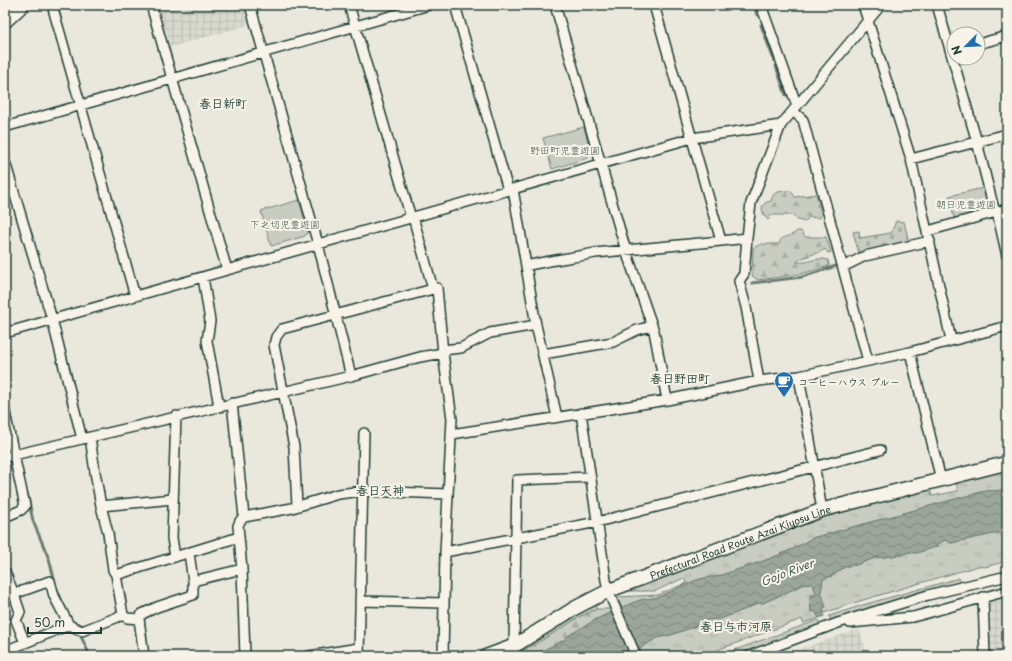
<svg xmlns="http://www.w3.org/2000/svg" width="1012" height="661" font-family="'Playpen Sans','Klee One',sans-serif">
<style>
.industrial{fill:url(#industrial-grid)}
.grass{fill:url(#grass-tufts);stroke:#74847a}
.forest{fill:url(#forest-firs);stroke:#74847a}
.cemetery{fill:url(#cemetery-stones);stroke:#74847a}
.green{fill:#c8ccc1;stroke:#74847a}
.water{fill:url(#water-waves);stroke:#6a7c72}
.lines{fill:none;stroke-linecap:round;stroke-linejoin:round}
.stream{stroke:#6a7c72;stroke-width:3}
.minor-casing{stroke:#1f3d34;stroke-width:12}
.secondary-casing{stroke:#1f3d34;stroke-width:16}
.trunk-casing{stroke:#1f3d34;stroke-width:18}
.motorway-casing{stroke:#1f3d34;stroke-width:20}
.minor{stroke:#f7f3e8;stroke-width:9}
.secondary{stroke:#f7f3e8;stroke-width:13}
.trunk{stroke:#f7f3e8;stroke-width:15}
.motorway{stroke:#f7f3e8;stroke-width:17}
.labels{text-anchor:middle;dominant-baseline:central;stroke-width:4;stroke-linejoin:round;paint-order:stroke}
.park-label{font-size:10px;fill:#415a50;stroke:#f7f3e8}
.poi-label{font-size:10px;font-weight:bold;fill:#1f3d34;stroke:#f7f3e8;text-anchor:start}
.street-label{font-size:10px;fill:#1f3d34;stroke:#f7f3e8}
.water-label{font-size:11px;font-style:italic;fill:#445c53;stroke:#f7f3e8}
.quarter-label{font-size:12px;font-weight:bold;fill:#1f3d34;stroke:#f7f3e8}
</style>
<defs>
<pattern id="industrial-grid" width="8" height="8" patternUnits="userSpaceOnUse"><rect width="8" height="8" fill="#d9dacf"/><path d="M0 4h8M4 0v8" fill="none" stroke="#babcb2"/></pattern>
<pattern id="grass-tufts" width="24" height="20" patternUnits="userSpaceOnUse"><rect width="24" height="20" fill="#c8ccc1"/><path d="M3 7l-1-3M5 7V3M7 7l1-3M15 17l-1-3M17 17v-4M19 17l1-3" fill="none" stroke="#abb0a6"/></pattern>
<pattern id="forest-firs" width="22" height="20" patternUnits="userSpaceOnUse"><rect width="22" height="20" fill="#c8ccc1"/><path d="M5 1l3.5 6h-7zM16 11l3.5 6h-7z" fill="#abb0a6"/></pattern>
<pattern id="cemetery-stones" width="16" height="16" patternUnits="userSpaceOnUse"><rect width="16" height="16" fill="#c8ccc1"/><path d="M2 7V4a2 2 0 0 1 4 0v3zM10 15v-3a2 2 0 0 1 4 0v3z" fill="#abb0a6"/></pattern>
<pattern id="water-waves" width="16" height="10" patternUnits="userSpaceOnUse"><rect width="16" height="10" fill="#9ca69c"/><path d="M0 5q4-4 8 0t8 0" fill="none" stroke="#7f8880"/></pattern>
</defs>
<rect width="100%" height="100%" fill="#eae8dd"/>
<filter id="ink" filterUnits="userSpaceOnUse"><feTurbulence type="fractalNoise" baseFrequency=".025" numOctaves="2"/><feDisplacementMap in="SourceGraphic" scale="8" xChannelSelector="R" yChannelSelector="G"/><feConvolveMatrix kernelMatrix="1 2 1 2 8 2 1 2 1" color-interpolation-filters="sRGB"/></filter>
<g filter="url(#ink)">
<path class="industrial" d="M157 5H243L249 25 170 47Z
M1007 595V656H988L986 604 990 599Z
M859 629 868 655 779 656Z"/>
<path class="grass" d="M1007 469V490L985 491 812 538C786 556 746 566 716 577H710L700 579 659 597 641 600 622 608 617 597 658 595 686 583 684 578 655 591H626L633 586 828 516 930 489 932 496 958 491 956 482Z
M1007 531V561L985 567 978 566 863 600 824 613 821 591 823 579 832 576 846 566 856 565 875 558 901 555 909 552 916 553 936 547 939 543 945 540 951 543Z
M959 578 961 584 831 621 829 616 866 604Z
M807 583H813L816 593 810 596 811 612 815 611 819 618 803 623 802 619 701 656H641L639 651 642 647 657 638 671 635 696 626 700 623 706 620 720 619 746 609 758 603H763Z
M595 606 597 609 581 616 544 639 513 656H504L576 614Z
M818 620 820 625 734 656H718Z"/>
<path class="forest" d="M784 191H791L795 197 816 194 821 213 820 218 809 217 805 222 798 220 793 215H771L768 220C765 218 759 208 764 204 765 202 768 202 771 201 773 193 776 192 784 191Z
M797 231H801L805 237H826L831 252 828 253 825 249C817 255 802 256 797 262 809 264 815 256 828 260L829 264V266L801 274 758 280 752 276 753 248 761 244H779C781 236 785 238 791 235 793 234 795 233 797 231Z
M597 609H611L612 612 596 619 566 639 532 656H513L544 639 581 616Z"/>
<path class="cemetery" d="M896 221 904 222 909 242 859 255 853 232 859 231 860 238 891 233Z"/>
<path class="green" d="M584 127 591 154 588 158 552 169 543 138Z
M983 188 988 208 985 210 954 218 949 196Z
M299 200 308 232 305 236 271 246 261 211Z"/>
<path class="water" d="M1007 490V531L951 543 945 540 939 543 936 547 916 553 909 552 901 555 875 558 856 565 846 566 832 576 823 579 821 591 826 607 823 608 824 616 819 618 815 611 811 612 810 596 816 593 813 584 807 583 763 603H758L746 609 720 619 706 620 700 623 696 626 671 635 657 638 642 647 634 656H532L566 639V637C589 623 614 609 640 600 647 598 654 599 661 596 678 589 697 576 716 577 746 566 786 556 812 538L985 491Z"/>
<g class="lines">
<path class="stream" d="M754 5 757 15
M761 25 774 60
M776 66 786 95
M752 283 802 277 836 266
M5 389 12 424
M27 492 33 521 49 559 55 582
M57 589 63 604
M80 634 90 656"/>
<defs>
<path id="minor" d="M52 5 135 296
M151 5 227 270
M250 5 318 244 351 376
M349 5 411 218
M455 5 508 190
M555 5 626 251 654 331 667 400
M761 5 797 106
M863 5 911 159 951 340
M937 5 977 142 995 213
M978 44 1007 36
M793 111 803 120 868 361
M5 127 429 5
M911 159 1007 134
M5 162 52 319 82 439
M513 189 536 325 557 417
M997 212 1007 256
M413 217 433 289
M928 231 1007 209
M747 238 744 274 739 281 746 307 759 381
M721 241 747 238 751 203 781 125 881 5
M526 266C549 260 572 258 595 253L721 241 654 5
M843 267 865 256 930 241
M203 277 210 321 207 341 219 406
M5 333 692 138 781 125
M442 350 461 348 490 333 536 325
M910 352 941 480
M543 354 613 342 637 330 652 326
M799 376 822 510
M232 403 244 517
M5 413 25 506 21 510 5 517
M581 413 606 580 608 591 636 656
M452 434 667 400 759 381 799 376 910 352 1007 326
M90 437 95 472 101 506 108 533 113 570 116 575 123 615 127 618 139 619
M5 457 351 376 420 357 443 353
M101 506 173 499
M297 506 294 447 274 345 276 337 282 329 437 288 443 353 452 419 445 552 443 656
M445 552 597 522 880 450
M175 557 172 538 176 416
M5 572 14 594 50 581 54 596 69 625 82 631 123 615
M116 575 239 537
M193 581 242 569
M14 594 20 612 16 620 25 643
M983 597 985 656
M360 601 444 603
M850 623 913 617 1007 591
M514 646 517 480 590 477
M5 651 69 625
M144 656 139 619 142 614 157 607 193 595V581L189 553
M245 656 242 569 238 526 240 521 244 517 292 508 338 494 363 491 448 494
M309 656 359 648
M359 656 364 433
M749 656 838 623 928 595 1007 576"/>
<g id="secondary">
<path id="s1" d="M487 656 514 646 575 608 608 591 822 510 1007 463"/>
</g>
<path id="trunk" d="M5 20 21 5"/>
<path id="motorway" d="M5 8 8 5"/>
</defs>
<use href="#minor" class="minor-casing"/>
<use href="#secondary" class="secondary-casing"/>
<use href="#trunk" class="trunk-casing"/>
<use href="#motorway" class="motorway-casing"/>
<use href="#minor" class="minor"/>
<use href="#secondary" class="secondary"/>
<use href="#trunk" class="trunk"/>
<use href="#motorway" class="motorway"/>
</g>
</g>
<defs>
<symbol id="cafe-pin" viewBox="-11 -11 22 30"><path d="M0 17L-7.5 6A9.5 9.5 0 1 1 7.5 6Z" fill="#1f6fb2" stroke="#f7f3e8"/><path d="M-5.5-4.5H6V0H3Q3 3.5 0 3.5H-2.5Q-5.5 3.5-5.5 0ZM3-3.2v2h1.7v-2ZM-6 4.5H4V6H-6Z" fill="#fff"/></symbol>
</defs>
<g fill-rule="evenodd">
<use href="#cafe-pin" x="773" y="370" width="22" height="30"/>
</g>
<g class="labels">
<g class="park-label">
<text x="565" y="149">野田町児童遊園</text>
<text x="966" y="203">朝日児童遊園</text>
<text x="285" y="223">下之切児童遊園</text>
</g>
<g class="poi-label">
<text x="798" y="381">コーヒーハウス ブルー</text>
</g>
<g class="street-label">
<text stroke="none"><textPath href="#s1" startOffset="279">Prefectural Road Route Azai Kiyosu Line</textPath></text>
</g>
<g class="water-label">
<text transform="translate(787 572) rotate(-21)">Gojo River</text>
</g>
<g class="quarter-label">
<text x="223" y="103">春日新町</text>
<text x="680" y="378">春日野田町</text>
<text x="380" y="490">春日天神</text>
<text x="736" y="626">春日与市河原</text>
</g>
</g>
<rect width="1012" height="661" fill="none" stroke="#f7f3e8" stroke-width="20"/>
<rect x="10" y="10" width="992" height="641" fill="none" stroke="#1f3d34" stroke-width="1.5" filter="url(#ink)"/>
<g transform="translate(966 46) rotate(246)"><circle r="19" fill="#f7f3e8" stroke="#a1aaa0"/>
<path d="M0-3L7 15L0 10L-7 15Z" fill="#1f6fb2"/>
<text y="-6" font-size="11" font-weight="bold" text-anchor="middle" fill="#1f3d34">N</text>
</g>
<path d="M28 627v6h73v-6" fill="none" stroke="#1f3d34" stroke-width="2"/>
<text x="34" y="627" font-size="12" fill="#1f3d34" stroke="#f7f3e8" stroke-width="3" paint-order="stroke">50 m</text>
</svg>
